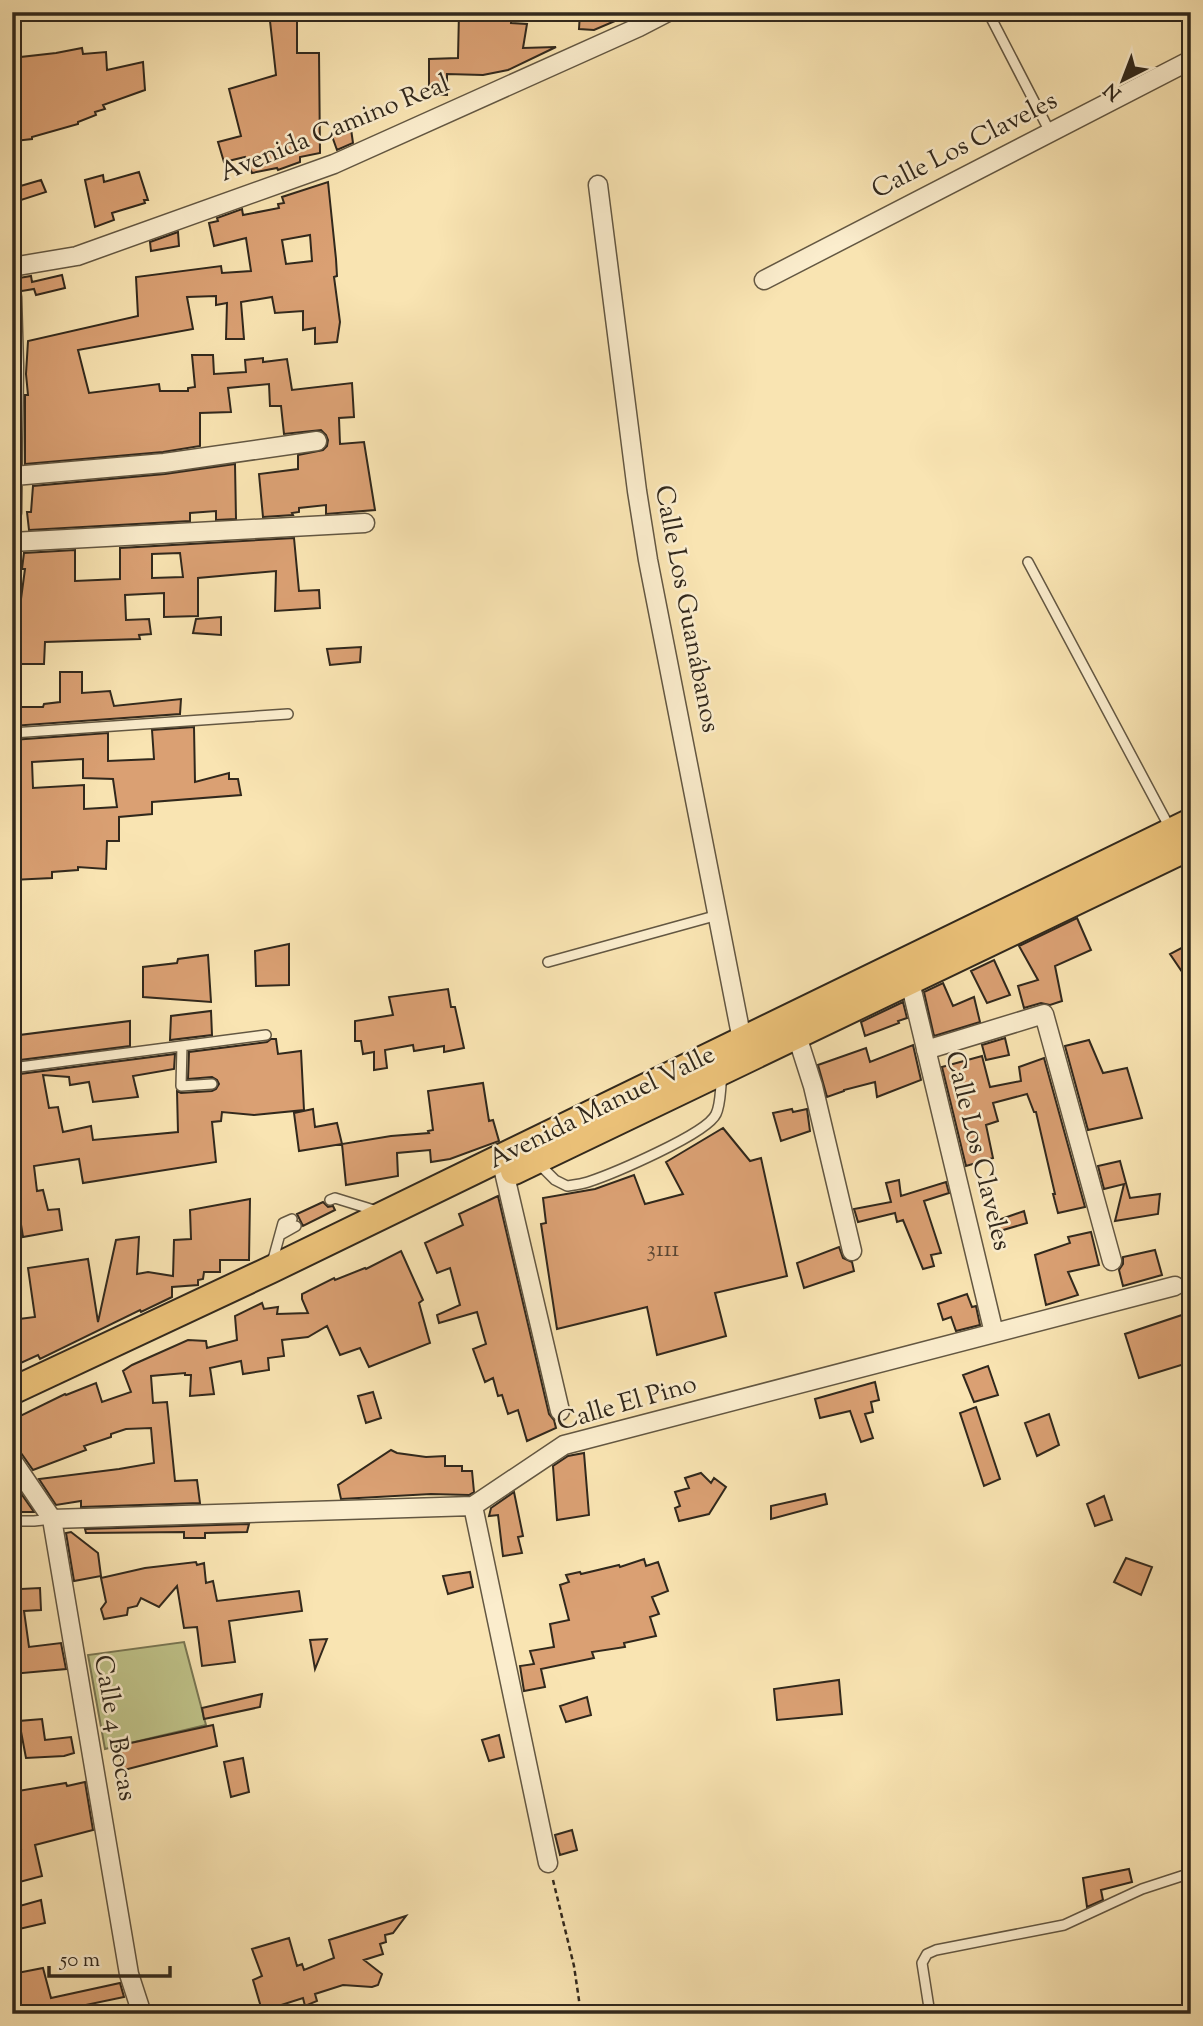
<svg xmlns="http://www.w3.org/2000/svg" width="1203" height="2026" font-family="'Sorts Mill Goudy',serif">
<style>
.green{fill:#c0c48a;stroke:#787653;stroke-width:2}
.building{fill:#daa073;stroke:#31281c;stroke-width:2;fill-rule:evenodd}
.lines{fill:none;stroke-linecap:round;stroke-linejoin:round}
.lane-casing{stroke:#635742;stroke-width:12}
.street-casing{stroke:#635742;stroke-width:21}
.primary-casing{stroke:#31281c;stroke-width:30}
.path{stroke:#31281c;stroke-width:2.5;stroke-dasharray:5 3.5;stroke-linecap:butt}
.lane{stroke:#fbedcd;stroke-width:9}
.street{stroke:#fbedcd;stroke-width:18}
.primary{stroke:#ecc279;stroke-width:26}
.labels{text-anchor:middle;dominant-baseline:central;stroke-width:5;stroke-linejoin:round;paint-order:stroke}
.number-label{font-size:23px;fill:#5b4632}
.street-label{font-size:26px;fill:#31281c;stroke:#fbedcd}
</style>
<rect width="100%" height="100%" fill="#f9e4b2"/>
<filter id="stains"><feTurbulence type="fractalNoise" baseFrequency=".00286" numOctaves="4"/><feColorMatrix values="0 0 0 0 .2 0 0 0 0 .09 0 0 0 0 .02 0 0 0 .5 -.17"/></filter>
<radialGradient id="worn" r=".72"><stop offset=".6" stop-color="#630" stop-opacity="0"/><stop offset="1" stop-color="#630" stop-opacity=".3"/></radialGradient>
<path class="green" d="M184 1642 206 1725 105 1749 88 1655Z"/>
<path class="building" d="M459 12H512L511 23 527 24 523 48 556 47 508 70 483 75 447 74V95L429 94V59L458 58Z
M580 12H636L594 30 579 29Z
M297 14V53H319L320 153 300 157V162L278 170 277 168 252 173 245 157 224 162 218 142 241 136 229 89 276 75 270 21Z
M82 48 83 54 106 52 107 70 143 62 145 90 103 105 105 109 95 112 96 115 78 122V124L32 137V139L15 141 12 98V58L56 53Z
M351 129 353 143 337 150 332 136Z
M139 172 148 200H144L145 203 112 213 114 220 95 227 85 180 103 175 104 182Z
M41 180 46 192 18 201 17 187Z
M328 182 336 259 337 276 334 277 340 322 337 342 315 344V328L303 330V311L275 313 272 297 241 302 244 339H226L227 303 216 305V296L187 297 193 329 78 350 89 393 159 384 160 391H188V388L195 387 192 355H213L214 374 246 372 245 360 263 358V362L287 359 292 390 352 383 354 417 339 418 340 444 364 442 375 510 326 514V505L299 508V512L292 513 293 515 263 517 259 474 298 469V455L323 450 327 446 328 440 326 435 321 430 284 434 281 406H270L269 384 228 388 231 412 200 413V446L163 452 25 464V395H28L26 374 28 341 138 316 136 277 221 266 222 273 251 271 246 238 214 246 209 223 218 221 217 218 242 209 243 215 279 208 278 204 284 203 282 197ZM310 235 312 261 286 264 282 240Z
M178 232 179 246 151 251 150 242Z
M62 275 65 288 36 295 34 289 22 291 20 289 19 278 31 276 32 282Z
M235 464 236 519 216 520V511L190 513V521L29 530 27 512H31L33 486 165 474Z
M294 538 299 591 319 590 320 608 275 611 276 571 198 578V616L164 617V593L125 595 126 620 149 619 151 634 139 635 140 639 45 642 44 664H12L16 618 21 599 25 569H22L24 553 75 550V581L120 579V548ZM180 553 183 577 152 578V554Z
M221 617V635L193 633 196 619Z
M361 647 360 662 330 665 327 649Z
M60 672H82V693L110 691 114 706 181 699 180 714 12 726V707H43L44 704 60 702Z
M194 727 195 782 229 773V779H238L241 795 152 802V814L119 817V841H107L106 869 78 867V870L52 872V878L12 880V740L108 733V761L154 759 152 730ZM83 759V778L113 779 117 807 84 809V785L33 788 32 762Z
M1077 918 1091 950 1055 966 1062 1001 1050 1005 1041 1003 1024 1008 1018 986 1038 980 1019 946Z
M1191 943V985L1170 954Z
M289 944V985L256 986 255 951Z
M208 955 211 1002 143 997V967L177 963 178 959Z
M994 960 1010 995 987 1003 971 971Z
M943 983 953 1006 974 997 980 1022 934 1036 924 992Z
M448 989 451 1007H455L464 1048 444 1052V1046L414 1051 413 1045 385 1050 387 1068 374 1070V1052L363 1054 361 1041H355V1021L393 1015 389 997Z
M903 1002 907 1018 898 1021 899 1023 865 1036 861 1022Z
M211 1011 212 1035 170 1040 171 1016Z
M130 1021V1046L12 1061V1036Z
M1005 1038 1009 1055 986 1060 982 1045Z
M271 1039H276L278 1054 301 1051 304 1110 254 1115 222 1112 221 1121 212 1122 216 1162 83 1183 79 1159 34 1166 37 1191 43 1190 48 1210 59 1209 62 1230 23 1237 18 1206H12V1075L175 1054 174 1069 133 1076 138 1097 93 1102 89 1082 70 1085 69 1077 43 1075 49 1108 58 1107 63 1132 91 1126 93 1140 178 1132 177 1091 181 1093 212 1091 216 1089 219 1084 217 1080 212 1077 188 1079 189 1052 267 1042Z
M1089 1040 1103 1073 1127 1068 1142 1118 1088 1130 1065 1046Z
M913 1045 921 1080 877 1097 875 1082 844 1090V1091L827 1097 818 1065 866 1048 870 1062Z
M982 1056 990 1087 1021 1081 1019 1067 1044 1058 1085 1207 1058 1213 1053 1194H1055L1036 1112H1034L1027 1094 993 1103 998 1121 986 1125 993 1158 966 1166 942 1067Z
M483 1083 489 1121 493 1120 499 1141 450 1159 431 1162 430 1150 397 1153 398 1176 346 1185 342 1144 391 1136 429 1133 428 1131 433 1130 428 1091Z
M313 1109 315 1127 337 1123 342 1144 299 1151 294 1113Z
M792 1109 793 1112 807 1109 810 1131 781 1141 773 1113Z
M723 1128 750 1161 761 1158 787 1276 715 1293 726 1336 657 1355 647 1307 557 1329 541 1224 546 1223 543 1198 595 1189 634 1175 645 1204 683 1194 666 1162Z
M1120 1161 1130 1198 1160 1194 1158 1214 1115 1221 1124 1184 1104 1189 1098 1166Z
M899 1180 901 1196 946 1182 949 1193 924 1201 941 1253 931 1255 934 1266 923 1269 903 1220 897 1222 895 1213 858 1222 855 1212 854 1209 891 1202 886 1183Z
M498 1196 549 1414 554 1420 556 1428 527 1441 518 1410 508 1414 502 1395 498 1396 493 1378 485 1382 473 1349 486 1344 477 1312 439 1323 437 1315 460 1305 450 1268 437 1273 425 1243 463 1225 459 1214Z
M250 1199 249 1260H220V1272H204L203 1279 198 1280V1285L172 1287V1297L141 1312 140 1310 40 1359 38 1355 12 1367V1320L35 1317 28 1268 88 1259 98 1322 116 1240 139 1237 137 1274 148 1272 173 1276 174 1240 191 1239 190 1210Z
M323 1202 328 1207 333 1206 335 1210 303 1226 297 1214Z
M1024 1211 1027 1223 993 1233 990 1223Z
M1091 1232 1099 1265 1068 1272 1078 1295 1046 1305 1035 1255 1070 1243 1068 1237Z
M839 1247 843 1258 852 1262 854 1271 804 1288 797 1263Z
M1155 1250 1162 1275 1123 1286 1119 1270 1123 1264V1257Z
M401 1251 423 1300 419 1303 430 1343 369 1367 360 1348 340 1355 327 1326 308 1337 282 1340 284 1356 268 1358 269 1370 243 1374 241 1361 210 1368 214 1394 190 1396 191 1375H185V1373L151 1376 153 1403 167 1402 175 1481 197 1480 200 1503 81 1507V1501L56 1505 39 1479 119 1469 154 1463 151 1428 126 1429 111 1434V1437L84 1446 86 1450 33 1470 21 1453 12 1449V1422L22 1415 65 1394 66 1395 96 1383 102 1402 131 1392 123 1371 132 1365 188 1340 206 1341 207 1348 237 1340 235 1316 262 1303 264 1309 278 1307 277 1314 308 1313 302 1299V1294L334 1278 335 1280 365 1268 366 1269Z
M967 1294 972 1307 976 1306 980 1325 956 1331 951 1317 943 1320 938 1304Z
M1191 1312V1362L1139 1378 1125 1334Z
M988 1366 998 1395 974 1402 963 1375Z
M875 1382 879 1400 871 1402 873 1412 865 1414 873 1438 861 1442 850 1411 820 1418 815 1399Z
M373 1392 381 1418 366 1423 358 1396Z
M976 1407 1000 1479 984 1486 960 1413Z
M1049 1414 1059 1445 1037 1456 1025 1423Z
M391 1450 397 1453 426 1457 445 1456V1466H462V1471H472L474 1492 469 1495 431 1494 341 1499 338 1485Z
M584 1453 589 1515 557 1520 553 1466 568 1456Z
M701 1473 711 1483 714 1478 726 1487 709 1514 679 1521 675 1508 680 1506 675 1492 689 1488 685 1478Z
M13 1482 34 1512H12Z
M514 1492 523 1536 518 1537 522 1553 503 1556 498 1515 489 1516 491 1508Z
M825 1494 827 1504 771 1519V1506Z
M1104 1496 1112 1520 1095 1526 1087 1504Z
M249 1524 247 1532 205 1533V1538H184V1532L86 1533 85 1529Z
M71 1532 98 1553 101 1576 74 1581 66 1533Z
M1126 1558 1152 1567 1141 1595 1114 1582Z
M644 1559 646 1566 658 1562 668 1591 652 1597 659 1614 650 1617 656 1636 624 1643 625 1647 592 1652 594 1658 541 1669 545 1687 524 1691 520 1666 534 1664 530 1651 554 1647 550 1624 569 1620 560 1585 569 1582 566 1575 580 1572 581 1574 619 1565 620 1567Z
M196 1562 197 1565 204 1563 206 1583 213 1581 217 1601 299 1591 302 1611 229 1621 235 1662 202 1666 197 1627 184 1628 177 1586 159 1607 141 1598 137 1606 128 1608 127 1615 104 1619 101 1609 106 1602 101 1578 145 1568Z
M470 1572 473 1587 448 1594 443 1576Z
M12 1582H20L21 1589 40 1588 41 1610 24 1611 29 1647 61 1643 66 1669 12 1674Z
M327 1639 315 1669 310 1640Z
M839 1680 842 1714 777 1720 774 1689Z
M262 1694 260 1707 204 1719 202 1708Z
M587 1697 591 1715 566 1722 560 1706Z
M42 1719 45 1740 71 1737 74 1753 64 1756 26 1758 19 1721Z
M213 1725 217 1746 124 1770 117 1746Z
M499 1735 504 1757 489 1761 482 1740Z
M243 1758 249 1792 231 1797 224 1762Z
M85 1782 93 1830 35 1845 42 1876 12 1884V1851L21 1849 12 1804V1792L66 1783 67 1786Z
M572 1830 577 1850 560 1855 555 1835Z
M1129 1869 1132 1882 1101 1890 1103 1900 1087 1907 1083 1878Z
M41 1900 45 1923 19 1929 16 1907Z
M406 1916 393 1933 385 1935 386 1942 380 1944 383 1954 364 1960 382 1974 378 1985 372 1987 343 1985 315 1994 317 2001 305 2006 303 1998 275 2007 276 2014H263L253 1980 262 1976 252 1949 289 1938 297 1966 302 1964 304 1970 334 1958 329 1940Z
M43 1968 51 1998 120 1983 124 1997 52 2012V2014H12V1995L16 1994 12 1974Z"/>
<g class="lines">
<defs>
<path id="lane" d="M988 12 1050 132
M1028 562 1171 830
M12 733 288 714
M548 962 718 915
M182 1046 181 1086 212 1084
M12 1068 266 1035
M539 1164 555 1180 567 1186C574 1185 582 1184 588 1182 612 1174 707 1134 716 1114 721 1104 720 1088 722 1077
M330 1200 335 1198 377 1211
M280 1235 296 1226
M272 1263 283 1223 292 1219
M12 1521H34L52 1519
M930 2014 922 1963 927 1954 936 1950 1064 1925 1142 1889 1191 1873"/>
<path id="street" d="M598 185 637 491 648 560 742 1040
M12 267 77 256 334 164 639 27 668 12
M764 280 1191 60
M12 297 14 366 12 513
M14 476 164 463 317 441
M12 542 365 523
M910 982 994 1333
M797 1036 813 1086 852 1251
M926 1050 1044 1014 1112 1261
M501 1159 560 1411
M12 1460 52 1519 129 1974 142 2014
M473 1506 548 1863
M52 1519 473 1506 564 1445 1175 1286"/>
<path id="primary" d="M514 1171 1191 846
M12 1391 270 1270 1191 822"/>
</defs>
<use href="#lane" class="lane-casing"/>
<use href="#street" class="street-casing"/>
<use href="#primary" class="primary-casing"/>
<path class="path" d="M553 1880 574 1966 581 2014"/>
<use href="#lane" class="lane"/>
<use href="#street" class="street"/>
<use href="#primary" class="primary"/>
</g>
<g class="labels">
<g class="number-label">
<text x="663" y="1250">3111</text>
</g>
<g class="street-label">
<text transform="translate(335 129) rotate(-22)">Avenida Camino Real</text>
<text transform="translate(965 146) rotate(-27)">Calle Los Claveles</text>
<text transform="translate(686 609) rotate(79)">Calle Los Guanábanos</text>
<text transform="translate(602 1108) rotate(-26)">Avenida Manuel Valle</text>
<text transform="translate(977 1151) rotate(76)">Calle Los Claveles</text>
<text transform="translate(627 1404) rotate(-16)">Calle El Pino</text>
<text transform="translate(114 1728) rotate(80)">Calle 4 Bocas</text>
</g>
</g>
<rect width="1203" height="2026" fill="none" stroke="#f9e4b2" stroke-width="42"/>
<rect x="14" y="14" width="1175" height="1998" fill="none" stroke="#31281c" stroke-width="3.5"/>
<rect x="21" y="21" width="1161" height="1984" fill="none" stroke="#31281c" stroke-width="2"/>
<g transform="translate(1123 80) rotate(222)" stroke="#fbedcd" stroke-width="5" paint-order="stroke">
<path d="M0-5L12 26L0 18L-12 26Z" fill="#31281c"/>
<text y="-10" font-size="19" font-weight="bold" text-anchor="middle" fill="#31281c">N</text>
</g>
<path d="M49 1966v10h121v-10" fill="none" stroke="#31281c" stroke-width="3.5"/>
<text x="60" y="1966" font-size="21" fill="#31281c" stroke="#fbedcd" stroke-width="5" paint-order="stroke">50 m</text>
<rect width="100%" height="100%" filter="url(#stains)"/>
<rect width="100%" height="100%" fill="url(#worn)"/>
</svg>
